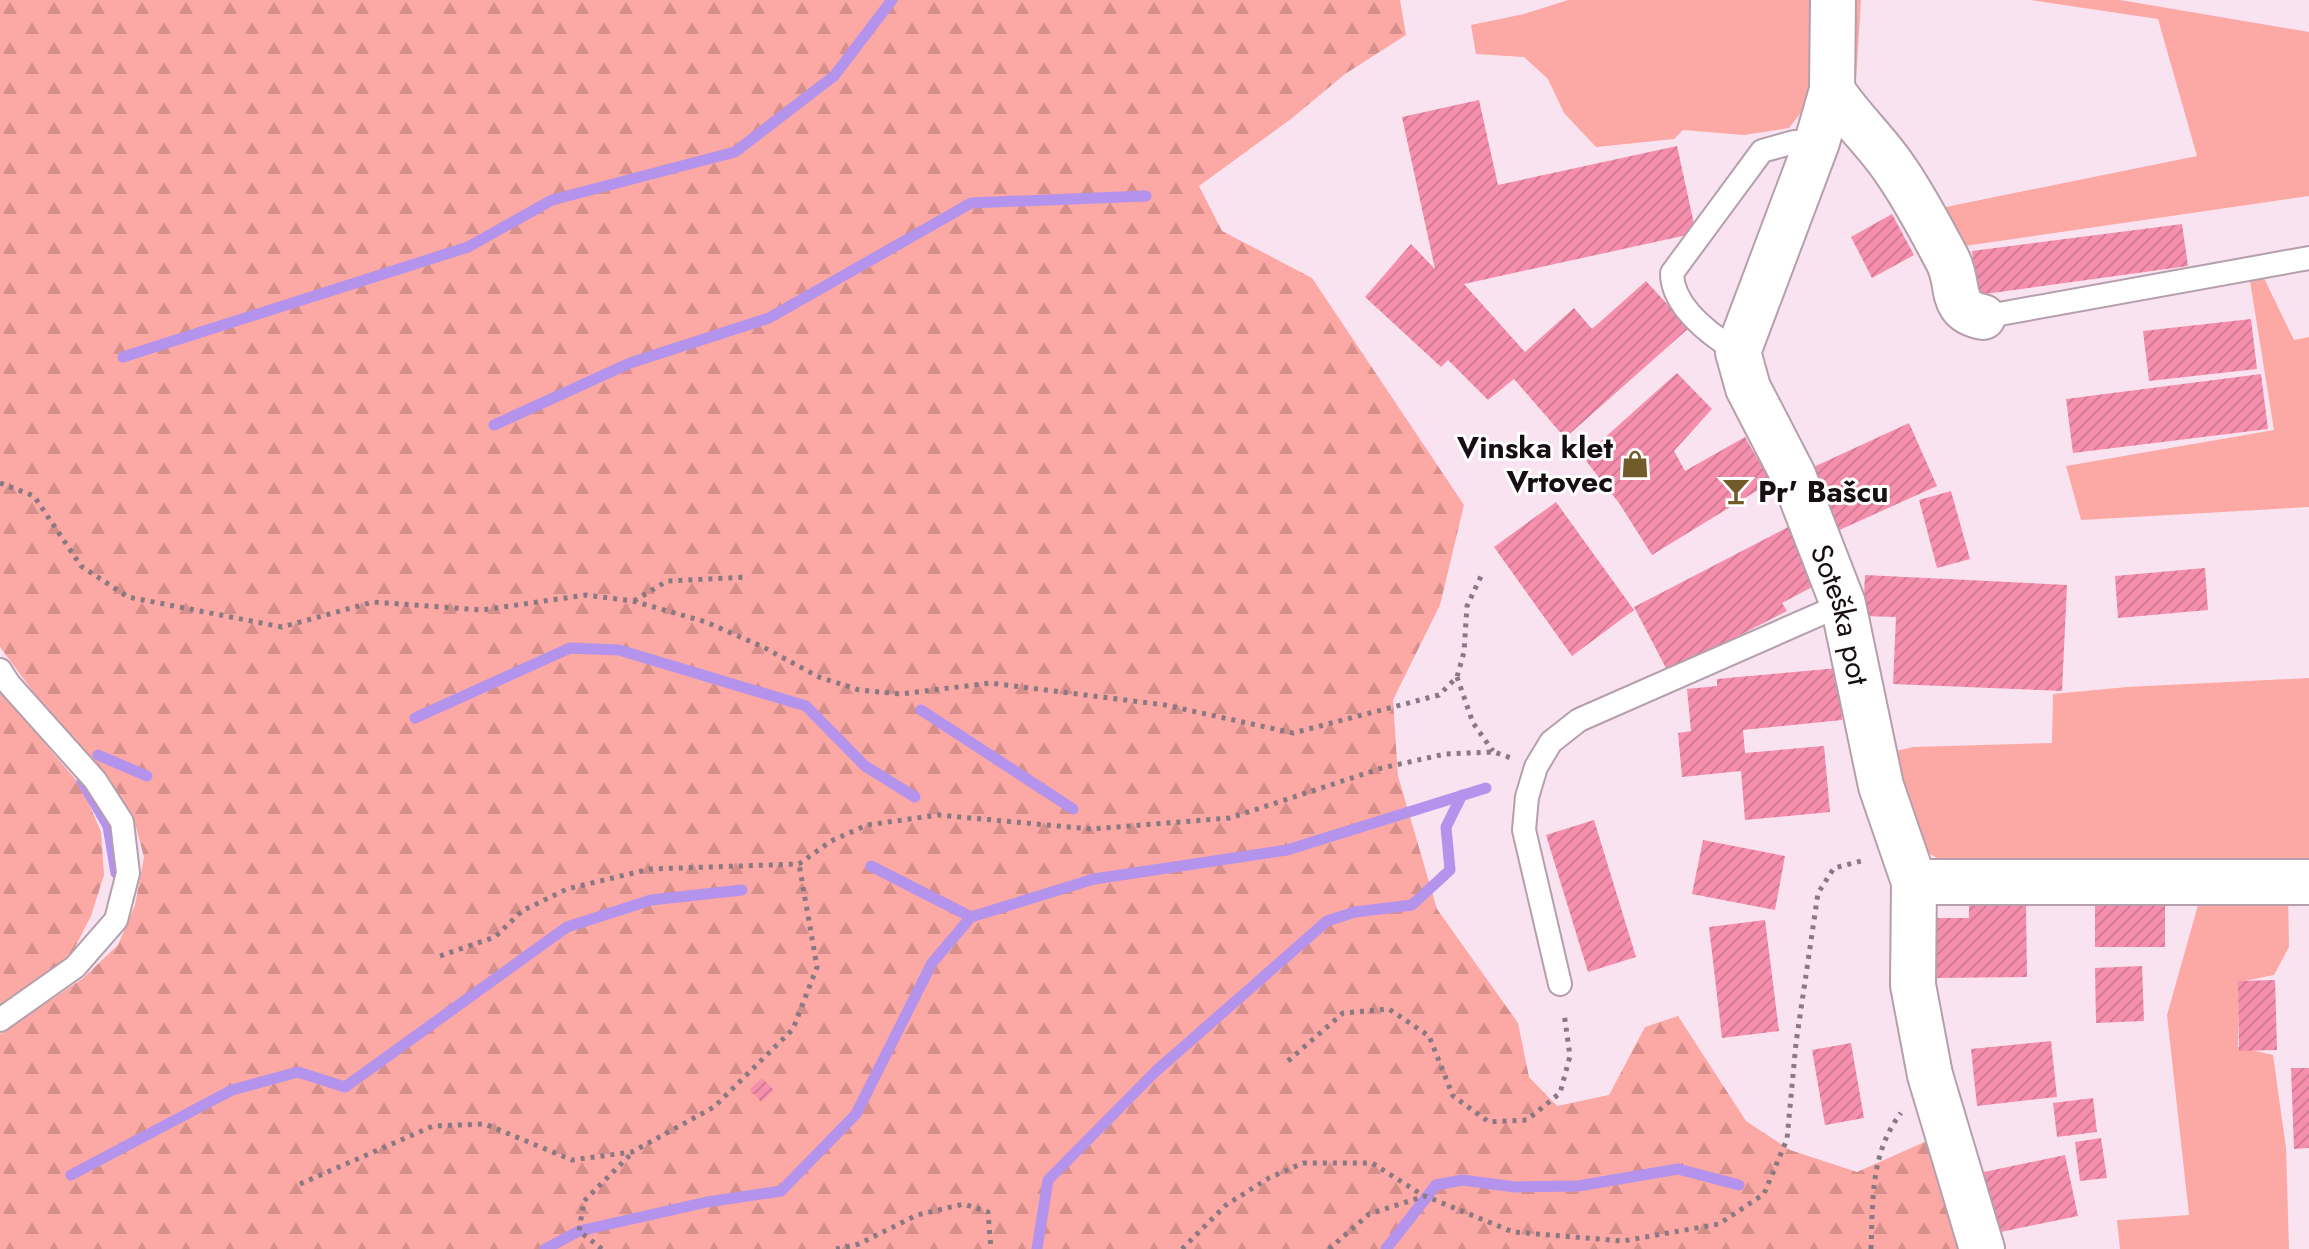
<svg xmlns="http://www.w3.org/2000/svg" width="2309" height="1249" font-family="Jost,sans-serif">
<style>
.grass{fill:#fca8a4}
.forest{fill:url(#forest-firs)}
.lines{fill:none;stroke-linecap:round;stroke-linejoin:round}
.stream{stroke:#b393eb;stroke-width:11}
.building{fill:url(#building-hatch)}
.lane-casing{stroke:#b59fad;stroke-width:26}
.street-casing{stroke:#b59fad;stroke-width:48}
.path{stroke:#887982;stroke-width:5;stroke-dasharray:4 6;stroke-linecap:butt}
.lane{stroke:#fff;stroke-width:22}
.street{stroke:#fff;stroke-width:44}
.labels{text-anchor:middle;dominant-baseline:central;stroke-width:6;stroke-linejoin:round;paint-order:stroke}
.poi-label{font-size:30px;font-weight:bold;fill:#170f14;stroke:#fff;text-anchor:end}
.street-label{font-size:30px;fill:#170f14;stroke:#fff}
</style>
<defs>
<pattern id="forest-firs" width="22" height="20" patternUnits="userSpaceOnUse" patternTransform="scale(2)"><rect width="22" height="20" fill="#fca8a4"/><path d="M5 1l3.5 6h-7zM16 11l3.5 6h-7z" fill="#d78f8c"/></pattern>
<pattern id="building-hatch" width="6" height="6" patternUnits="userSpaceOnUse" patternTransform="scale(2)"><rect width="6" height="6" fill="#f68fad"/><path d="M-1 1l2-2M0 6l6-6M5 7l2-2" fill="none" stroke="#d27a94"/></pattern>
</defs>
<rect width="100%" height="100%" fill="#fae3f1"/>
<path class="grass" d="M1568 0H1816L1813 97 1789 128 1744 135 1683 130 1674 139 1596 147 1564 113 1548 79 1524 57 1476 54 1471 25 1524 14Z
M1843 0H1861L1855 96 1867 99 1877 114 1852 110Z
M2031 0H2120L2309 32V196L1958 247 1931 210 2197 156 2158 19Z
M2261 272 2294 340 2309 337V507L2081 520 2066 466 2274 430 2249 275Z
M2309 678V871L1942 861 1923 850 1892 752 1913 747 2052 743 2053 694 2127 687Z
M2288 893 2289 947 2274 975 2239 982 2238 1047 2273 1055 2286 1148 2289 1249H2120L2117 1220 2189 1215 2167 1015 2200 898Z"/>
<path class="forest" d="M0 0H1400L1406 35 1345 74 1291 119 1199 186 1222 231 1312 278 1464 505 1440 605 1393 700 1398 776 1437 909 1518 1023 1529 1077 1557 1106 1609 1095 1645 1027 1678 1016 1746 1121 1790 1150 1857 1172 1929 1140 1963 1249H0V1034L82 979 118 945 135 905 144 857 133 816 45 708 0 647Z
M0 691 82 787 101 832 104 875 91 916 70 957 31 990 0 1009Z"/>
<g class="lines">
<path class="stream" d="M123 357 468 247 552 200 735 152 834 76 892 0
M494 425 630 363 769 318 971 203 1146 196
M921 710 1073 809
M415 718 570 648 619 650 806 706 865 766 915 797
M98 755 147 776
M82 781 108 826 116 873
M871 866 971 917
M71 1175 232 1090 298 1072 345 1087 567 927 651 900 742 890
M545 1249 579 1231 707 1202 781 1191 856 1114 932 963 971 917 1094 879 1287 850 1486 788
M1037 1249 1048 1180 1156 1071 1327 921 1355 912 1412 905 1450 870 1446 827 1462 795
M1386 1249 1436 1185 1462 1180 1515 1187 1578 1186 1678 1169 1739 1185"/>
</g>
<path class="building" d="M1479 100 1498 185 1677 146 1696 233 1464 284 1525 352 1574 308 1592 329 1646 281 1689 328 1565 438 1514 379 1488 400 1448 360 1441 367 1365 297 1411 244 1435 269 1402 117Z
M1892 214 1914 255 1872 278 1851 237Z
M2182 224 2188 266 1978 295 1972 251Z
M2251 319 2257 369 2149 381 2143 331Z
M1677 373 1712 409 1674 451 1685 471 1745 437 1771 482 1652 555 1619 503 1583 457Z
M2261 374 2268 429 2073 453 2066 399Z
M1909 423 1937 486 1835 532 1807 470Z
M1951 491 1970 559 1937 568 1919 500Z
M1556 502 1634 610 1572 656 1494 547Z
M1798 522 1827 579 1782 603 1787 611 1668 672 1634 607Z
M2205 568 2208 610 2118 618 2115 576Z
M1865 575 2067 585 2062 691 1893 684 1896 617 1863 616Z
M1838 668 1842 720 1743 730 1745 753 1824 746 1830 812 1745 820 1741 771 1682 777 1678 733 1691 731 1687 689 1717 686V679Z
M1594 820 1636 957 1588 972 1546 835Z
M1703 840 1785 856 1775 910 1692 894Z
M2095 894H2165V947H2095Z
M1969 904H2026L2027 977 1934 978 1933 918H1969Z
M1765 920 1779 1031 1722 1038 1709 927Z
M2142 966 2144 1021 2096 1023 2095 968Z
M2275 980 2277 1050 2239 1051 2238 981Z
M2051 1041 2057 1097 1977 1106 1971 1049Z
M1851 1043 1864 1118 1825 1125 1812 1050Z
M2291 1068H2309V1148L2294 1149Z
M762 1078 774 1090 761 1102 750 1089Z
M2093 1098 2097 1132 2057 1137 2053 1103Z
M2101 1138 2107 1178 2080 1181 2075 1142Z
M2065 1155 2078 1216 1996 1233 1984 1172Z"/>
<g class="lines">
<defs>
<path id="lane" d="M1983 317 2309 258
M1738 352C1712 336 1672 307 1672 273L1762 151 1794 142H1817
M0 670 9 684 95 780 122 822 128 873 116 920 75 967 0 1020
M1560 984 1524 830 1527 797 1536 767 1551 742 1579 720 1843 604"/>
<g id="street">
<path id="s1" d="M1833 0 1832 90 1817 142 1738 352 1748 388 1793 475 1843 604 1881 786 1914 882 1913 985 1930 1075 1982 1249"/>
<path d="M1832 90C1850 118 1875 140 1894 168 1914 196 1931 229 1947 259 1961 284 1947 310 1983 317"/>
<path d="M1914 882H2309"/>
</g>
</defs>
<use href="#lane" class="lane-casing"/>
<use href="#street" class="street-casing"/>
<path class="path" d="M0 483 34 496 81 566 128 597 282 627 373 602 482 610 586 595 633 601 706 622 761 646 819 677 859 690 901 694 990 683 1165 705 1293 733 1439 695 1457 677 1464 652 1467 606 1483 572
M634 601 667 581 746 577
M1457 677 1473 723 1493 751
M440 956 495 937 522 911 567 889 650 869 799 864 831 841 867 825 938 815 1091 829 1230 818 1382 768 1445 754 1494 752 1511 758
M1288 1061 1343 1013 1389 1009 1429 1036 1453 1096 1489 1122 1527 1120 1560 1093 1570 1056 1564 1013
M300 1184 433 1126 485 1124 572 1160 632 1152 714 1107 793 1029 817 967 799 864
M602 1249 579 1231 584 1201 632 1153
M836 1249 859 1244 917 1215 964 1204 988 1212 991 1249
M1182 1249 1226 1205 1269 1178 1303 1163H1372L1424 1196
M1329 1249 1369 1214 1425 1196 1513 1232 1623 1241 1719 1224 1764 1194 1787 1139 1796 1043 1818 893 1834 868 1865 860
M1871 1249C1873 1201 1870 1153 1901 1113"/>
<use href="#lane" class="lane"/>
<use href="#street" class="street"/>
</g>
<defs>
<symbol id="shop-bare" viewBox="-9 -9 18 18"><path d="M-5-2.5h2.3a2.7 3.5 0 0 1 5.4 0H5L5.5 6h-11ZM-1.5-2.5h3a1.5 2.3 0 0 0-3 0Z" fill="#725b2b" stroke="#fff" stroke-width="2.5" paint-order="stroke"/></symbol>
<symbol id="bar-bare" viewBox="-9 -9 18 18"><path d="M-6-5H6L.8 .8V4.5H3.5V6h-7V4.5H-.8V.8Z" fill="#725b2b" stroke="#fff" stroke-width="2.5" paint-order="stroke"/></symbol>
</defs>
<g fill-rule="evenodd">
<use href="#shop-bare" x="1615" y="444" width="40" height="40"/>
<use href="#bar-bare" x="1716" y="471" width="40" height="40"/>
</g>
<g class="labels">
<g class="poi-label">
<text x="1613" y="447">Vinska klet<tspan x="1613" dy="34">Vrtovec</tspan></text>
<text x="1758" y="491" text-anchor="start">Pr' Bašcu</text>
</g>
<g class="street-label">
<text stroke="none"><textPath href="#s1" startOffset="652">Soteška pot</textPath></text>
</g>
</g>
</svg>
